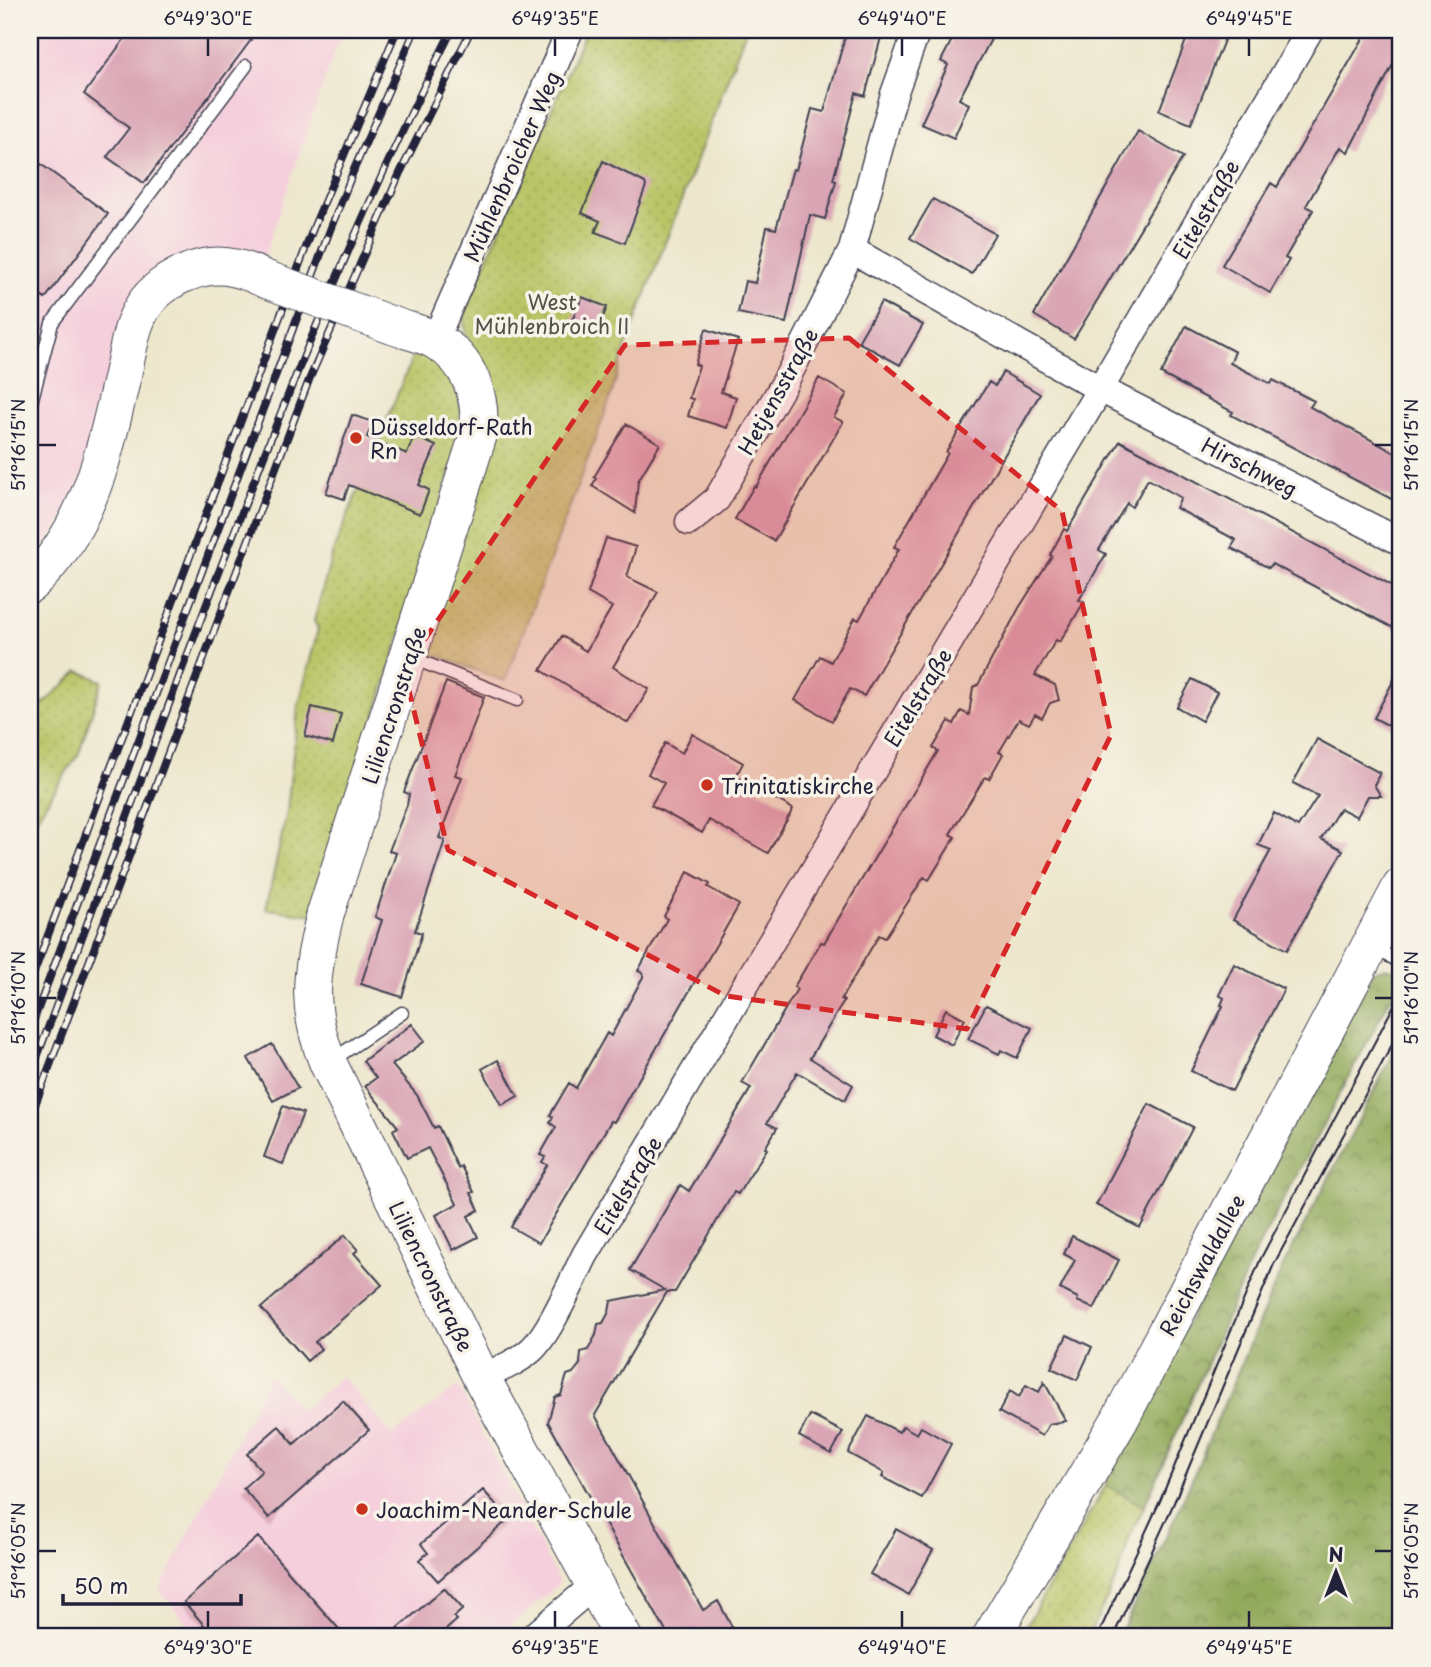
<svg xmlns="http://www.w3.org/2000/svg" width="1431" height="1667" font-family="'Playpen Sans',sans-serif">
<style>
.built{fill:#f5cfdc}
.forest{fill:url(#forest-crowns);stroke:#5a664c;stroke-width:2}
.park{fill:url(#park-dots);stroke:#6e7451;stroke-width:2}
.building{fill:#daa6b5}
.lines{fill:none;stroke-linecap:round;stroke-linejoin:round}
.lane-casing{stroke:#404051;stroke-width:15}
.street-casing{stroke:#404051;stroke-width:29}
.secondary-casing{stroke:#404051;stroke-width:39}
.lane{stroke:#fff;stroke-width:12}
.street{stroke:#fff;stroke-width:26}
.secondary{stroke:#fff;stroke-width:37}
.tram{stroke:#22223b;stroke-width:2}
.rail-casing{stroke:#22223b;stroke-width:8}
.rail{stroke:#f7f3e8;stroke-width:5;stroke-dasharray:16;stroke-linecap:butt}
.secondary-bridge-casing{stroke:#404051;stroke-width:39;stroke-linecap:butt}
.secondary-bridge{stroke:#fff;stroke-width:37}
.marked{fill:#d62828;fill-opacity:0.2;stroke:#d62828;stroke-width:5;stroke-dasharray:14 9;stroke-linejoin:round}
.ticks{fill:none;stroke:#22223b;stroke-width:2.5}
.poi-dot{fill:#c8321e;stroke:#f7f3e8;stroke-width:2.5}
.labels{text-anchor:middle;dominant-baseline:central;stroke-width:7;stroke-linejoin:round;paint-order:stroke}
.street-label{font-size:21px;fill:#22223b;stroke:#f7f3e8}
.park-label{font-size:21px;fill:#505348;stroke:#f7f3e8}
.poi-label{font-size:21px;fill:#22223b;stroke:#f7f3e8;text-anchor:start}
.neatline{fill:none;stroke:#22223b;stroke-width:2.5}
.ticks-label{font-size:18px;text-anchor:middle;fill:#22223b}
</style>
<defs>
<pattern id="forest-crowns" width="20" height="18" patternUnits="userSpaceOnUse" patternTransform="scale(1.75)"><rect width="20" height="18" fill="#93aa5c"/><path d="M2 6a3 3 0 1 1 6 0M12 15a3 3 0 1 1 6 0" fill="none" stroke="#788a4d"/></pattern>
<pattern id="park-dots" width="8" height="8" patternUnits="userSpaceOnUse" patternTransform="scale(1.75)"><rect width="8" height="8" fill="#bac567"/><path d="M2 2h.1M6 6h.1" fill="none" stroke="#a0a95a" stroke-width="1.8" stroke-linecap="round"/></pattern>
</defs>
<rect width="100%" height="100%" fill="#f7f3e8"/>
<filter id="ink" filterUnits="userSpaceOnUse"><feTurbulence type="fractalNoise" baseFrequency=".0143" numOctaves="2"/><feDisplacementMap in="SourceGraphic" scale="14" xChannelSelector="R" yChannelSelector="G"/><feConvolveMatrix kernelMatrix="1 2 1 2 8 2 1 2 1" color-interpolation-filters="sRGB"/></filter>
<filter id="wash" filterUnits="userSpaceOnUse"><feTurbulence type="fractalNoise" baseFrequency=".00686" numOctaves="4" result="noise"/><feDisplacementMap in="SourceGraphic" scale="28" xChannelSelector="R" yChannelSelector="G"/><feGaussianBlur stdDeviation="1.57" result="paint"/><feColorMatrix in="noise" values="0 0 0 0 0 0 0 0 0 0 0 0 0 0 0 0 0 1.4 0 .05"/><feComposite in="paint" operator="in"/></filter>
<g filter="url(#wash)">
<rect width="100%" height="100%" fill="#ede7cd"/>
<path class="built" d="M38 30H344L329 67 261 266 178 263 88 459 66 515 30 566V41Z
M270 1375 302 1411 342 1376 392 1435 458 1386 560 1583 499 1637H199L159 1591Z"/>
<path class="forest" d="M1385 967 1401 971V979L1254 1255 1144 1507 1106 1485 1107 1475 1373 971Z
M1401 1039V1637H1119L1180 1507 1283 1266Z"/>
<path class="park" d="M586 30H746L626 346 609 402 505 681 426 652 490 448 471 348C465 334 462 324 466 308Z
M418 344C459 370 458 386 463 431L314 915 266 909 287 811 298 708 318 629 314 621 333 551Z
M79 671 102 681 79 753 30 828V760L36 755 30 732V716Z
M1106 1485 1144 1507 1129 1538 1118 1575 1088 1637H1020Z"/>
<g id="blocks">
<path class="building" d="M131 30H239L251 40 144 183 107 157 129 128 84 94Z
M847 30H883L865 96 856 93 833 180 836 181 825 219 810 215 786 323 738 313 745 281 755 283 767 227 776 229 793 169 796 170 812 109 824 112Z
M957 30H996L959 99 969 104 954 138 921 124 948 65 941 61Z
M1190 30H1228L1191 124 1159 111Z
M1368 30H1401V49L1348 152 1340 147 1306 206 1313 210 1285 258 1289 260 1270 293 1222 265 1271 183 1277 187Z
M1138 131 1183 157 1074 339 1034 315Z
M30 156 108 214 45 299 30 287Z
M603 161 645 183 646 186 625 243 595 232 600 221 582 213Z
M933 199 995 234 972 274 910 238Z
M582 297 607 307 596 334 571 323Z
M881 302 923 325 900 365 858 342Z
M1186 326 1235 352 1230 363 1271 384 1273 380 1314 401 1310 407 1401 456V504L1231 415 1233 412 1161 374Z
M706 329 738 340 721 392 736 397 727 428 688 416 693 399 689 398 699 366 695 364Z
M1003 372 1040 394 864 696 850 689 832 721 795 700 820 656 831 662 855 618 859 620 899 549 894 547 948 453 946 452 989 382 995 386Z
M819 378 847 394 834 417 843 422 774 541 735 519 754 486 756 487Z
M352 415 373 422 367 437 407 454 414 436 436 446 419 485 429 490 420 514 349 485 344 499 326 493Z
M626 424 660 444 638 481 635 513 592 486 596 479 594 477Z
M1120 441 1401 590V632L1272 564 1269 568 1231 548 1236 540 1176 508 1181 498 1148 479 1132 507 1127 503 1099 550 1106 554 1079 600 1084 602 1060 642 1056 640 1035 675 1055 685 1059 700 1050 703 1042 718 1035 714 1029 724 1019 719 999 752 1003 754 989 779 985 777 950 834 955 837 929 880 924 877 885 938 879 935 841 999 844 1001 810 1058 853 1085 845 1100 797 1072 767 1123 777 1128 765 1148 767 1149 738 1194 734 1192 675 1292H667L595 1415 703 1610 718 1601 732 1627 715 1637H669L548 1422 555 1397 561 1395 567 1375 573 1373 580 1364 581 1352 588 1350 596 1335 598 1324 603 1323 609 1312 611 1301 665 1290 630 1270 680 1185 689 1191 751 1088 742 1083 797 989 794 987 821 942 824 943 938 751 933 748 949 721 954 724 961 711 969 715 973 687 978 685 1019 608 1052 556 1050 555 1064 529 1067 531Z
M606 538 636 547 627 577 658 592 613 667 649 689 628 723 541 670 562 636 586 651 612 607 588 593Z
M1401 666V732L1374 718Z
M1192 679 1217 692 1202 721 1177 707Z
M446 682 484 697 455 775 462 777 439 838 445 840 415 931 422 933 402 997 361 984 382 920 375 917 396 853 389 851 407 805 409 794 404 792Z
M312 707 341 714 333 744 305 736Z
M692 734 743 763 736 776 793 809 768 853 709 820 702 833 651 805 664 783 648 774 665 743 682 753Z
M1317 739 1380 773 1374 785 1381 796H1368L1357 817 1340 808 1321 839 1343 850 1287 950 1233 920 1271 850 1258 845 1274 813 1298 827 1318 796 1293 783Z
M688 872 710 884 708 887 739 905 614 1122 611 1121 539 1243 511 1227 547 1165 542 1162 545 1157 540 1155 556 1127 550 1123 553 1117 550 1115 569 1083 576 1088 607 1033 611 1036 643 977V973L638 971 667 919 664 916Z
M1234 964 1284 989 1232 1091 1191 1071 1223 1006 1221 1005 1224 998 1219 995Z
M986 1005 1032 1028 1017 1058 1001 1050 999 1054 968 1039Z
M946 1009 965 1019 952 1045 933 1035Z
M412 1024 425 1041 392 1065 417 1095 434 1128 438 1126 458 1168 461 1166 474 1192 471 1193 479 1210 468 1216 478 1237 453 1250 436 1215 457 1204 428 1148 407 1158 393 1130 398 1127 365 1086 376 1078 363 1061Z
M272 1044 298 1088 273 1101 248 1058Z
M498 1060 518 1096 502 1105 482 1069Z
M1149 1104 1193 1127 1140 1228 1096 1205Z
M283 1106 303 1113 283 1164 264 1157Z
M345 1235 358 1250 354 1253 382 1285 315 1342 321 1349 307 1361 261 1308Z
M1072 1236 1119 1260 1094 1309 1077 1301 1078 1298 1060 1289 1075 1260 1064 1254Z
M1067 1335 1092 1347 1077 1380 1051 1368Z
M1044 1382 1066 1421 1049 1424 1042 1436 999 1412 1010 1391 1019 1397 1026 1385 1039 1392Z
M343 1401 369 1430 269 1518 243 1488 262 1471 247 1454 279 1426 294 1444Z
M810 1415 843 1432 831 1454 799 1436Z
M868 1416 899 1432 903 1426 917 1434 921 1427 951 1444 922 1498 882 1477 884 1473 848 1453Z
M483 1490 509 1519 438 1581 419 1560 428 1553 421 1544Z
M896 1529 933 1550 908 1595 870 1574Z
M258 1537 346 1637H221L213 1628 209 1631 184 1602Z
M444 1588 463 1609 454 1617 457 1620 438 1637H388Z"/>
</g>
</g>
<g filter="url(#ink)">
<use href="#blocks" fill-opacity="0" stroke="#404051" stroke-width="2"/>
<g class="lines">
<defs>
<path id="lane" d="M30 406 52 323 246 66
M410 657 517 700
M1373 948 1401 962
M331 1061 402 1013"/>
<path id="street" d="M852 250 1100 389 1401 542
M435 340 570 30
M689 522 717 499 785 382 852 250 894 94 917 30
M481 1377C498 1370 516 1363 530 1351 549 1335 573 1279 585 1255L1100 389 1310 30
M533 1637 593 1586"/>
<path id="secondary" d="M394 326C408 331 424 334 436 341 470 360 483 399 478 436L325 915C311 973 305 1007 328 1063L481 1377 623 1637
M30 584C66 552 87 507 101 461 110 431 117 399 124 368 129 348 131 325 143 307 153 291 171 278 189 272 204 266 219 264 235 268 246 270 256 275 265 279
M991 1637 1119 1421 1401 887"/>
</defs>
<use href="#lane" class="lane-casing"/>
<use href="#street" class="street-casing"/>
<use href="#secondary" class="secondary-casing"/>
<use href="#lane" class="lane"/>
<use href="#street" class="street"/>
<use href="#secondary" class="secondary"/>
<path class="tram" d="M1097 1637 1160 1501 1261 1258 1401 992
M1113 1637 1173 1505 1274 1264 1401 1028"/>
<defs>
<path id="rail" d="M30 983 314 226 397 30
M30 1030 330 230 355 167 415 30
M30 1076C80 942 131 807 181 672 263 454 346 238 452 30
M30 1118 309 380 400 173 471 30"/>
</defs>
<use href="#rail" class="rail-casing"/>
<use href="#rail" class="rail"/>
<defs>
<path id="secondary-bridge" d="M265 279 394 326"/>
</defs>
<use href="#secondary-bridge" class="secondary-bridge-casing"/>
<use href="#secondary-bridge" class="secondary-bridge"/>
</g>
</g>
<path class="marked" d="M849 338 1062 511 1111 735 967 1029 726 996 448 850 404 670 625 345Z"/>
<path class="ticks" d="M208 38V56M555 38V56M902 38V56M1249 38V56M38 445H56M1375 445H1392M38 998H56M1375 998H1392M38 1551H56M1375 1551H1392M208 1611V1628M555 1611V1628M902 1611V1628M1249 1611V1628"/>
<g class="poi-dot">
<circle cx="356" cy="438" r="7"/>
<circle cx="707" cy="785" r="7"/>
<circle cx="362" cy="1509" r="7"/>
</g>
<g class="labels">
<g class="street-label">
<text transform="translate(511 166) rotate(-66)">Mühlenbroicher Weg</text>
<text transform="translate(1205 209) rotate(-60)">Eitelstraße</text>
<text transform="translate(777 391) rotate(-61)">Hetjensstraße</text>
<text transform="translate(1250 466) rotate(27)">Hirschweg</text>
<text transform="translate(917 697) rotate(-59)">Eitelstraße</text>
<text transform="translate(393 705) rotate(-72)">Liliencronstraße</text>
<text transform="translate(627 1185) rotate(-59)">Eitelstraße</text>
<text transform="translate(1201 1265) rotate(-62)">Reichswaldallee</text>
<text transform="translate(432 1276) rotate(64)">Liliencronstraße</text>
</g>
<g class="park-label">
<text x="552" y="301">West<tspan x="552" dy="24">Mühlenbroich II</tspan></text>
</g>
<g class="poi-label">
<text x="370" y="426">Düsseldorf-Rath<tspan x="370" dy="24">Rn</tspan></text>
<text x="721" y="785">Trinitatiskirche</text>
<text x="376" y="1509">Joachim-Neander-Schule</text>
</g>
</g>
<rect width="1431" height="1667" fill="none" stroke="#f7f3e8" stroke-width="77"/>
<g transform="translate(1336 1572)" stroke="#f7f3e8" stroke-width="5" paint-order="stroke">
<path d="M0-5L12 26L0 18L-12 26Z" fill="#22223b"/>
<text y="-10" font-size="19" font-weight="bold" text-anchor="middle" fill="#22223b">N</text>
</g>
<path d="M63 1594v10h178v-10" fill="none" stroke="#22223b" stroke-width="3.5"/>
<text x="74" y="1594" font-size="21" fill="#22223b" stroke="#f7f3e8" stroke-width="5" paint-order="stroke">50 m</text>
<rect x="38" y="38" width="1354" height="1590" class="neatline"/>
<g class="ticks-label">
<text x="208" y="25">6°49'30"E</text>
<text x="555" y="25">6°49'35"E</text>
<text x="902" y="25">6°49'40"E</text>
<text x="1249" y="25">6°49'45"E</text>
<text transform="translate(19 445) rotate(-90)" y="6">51°16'15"N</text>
<text transform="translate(1412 445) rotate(-90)" y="6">51°16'15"N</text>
<text transform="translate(19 998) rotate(-90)" y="6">51°16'10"N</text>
<text transform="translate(1412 998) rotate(-90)" y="6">51°16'10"N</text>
<text transform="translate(19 1551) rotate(-90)" y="6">51°16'05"N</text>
<text transform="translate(1412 1551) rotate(-90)" y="6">51°16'05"N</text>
<text x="208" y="1654">6°49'30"E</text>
<text x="555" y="1654">6°49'35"E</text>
<text x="902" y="1654">6°49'40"E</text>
<text x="1249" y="1654">6°49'45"E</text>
</g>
</svg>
